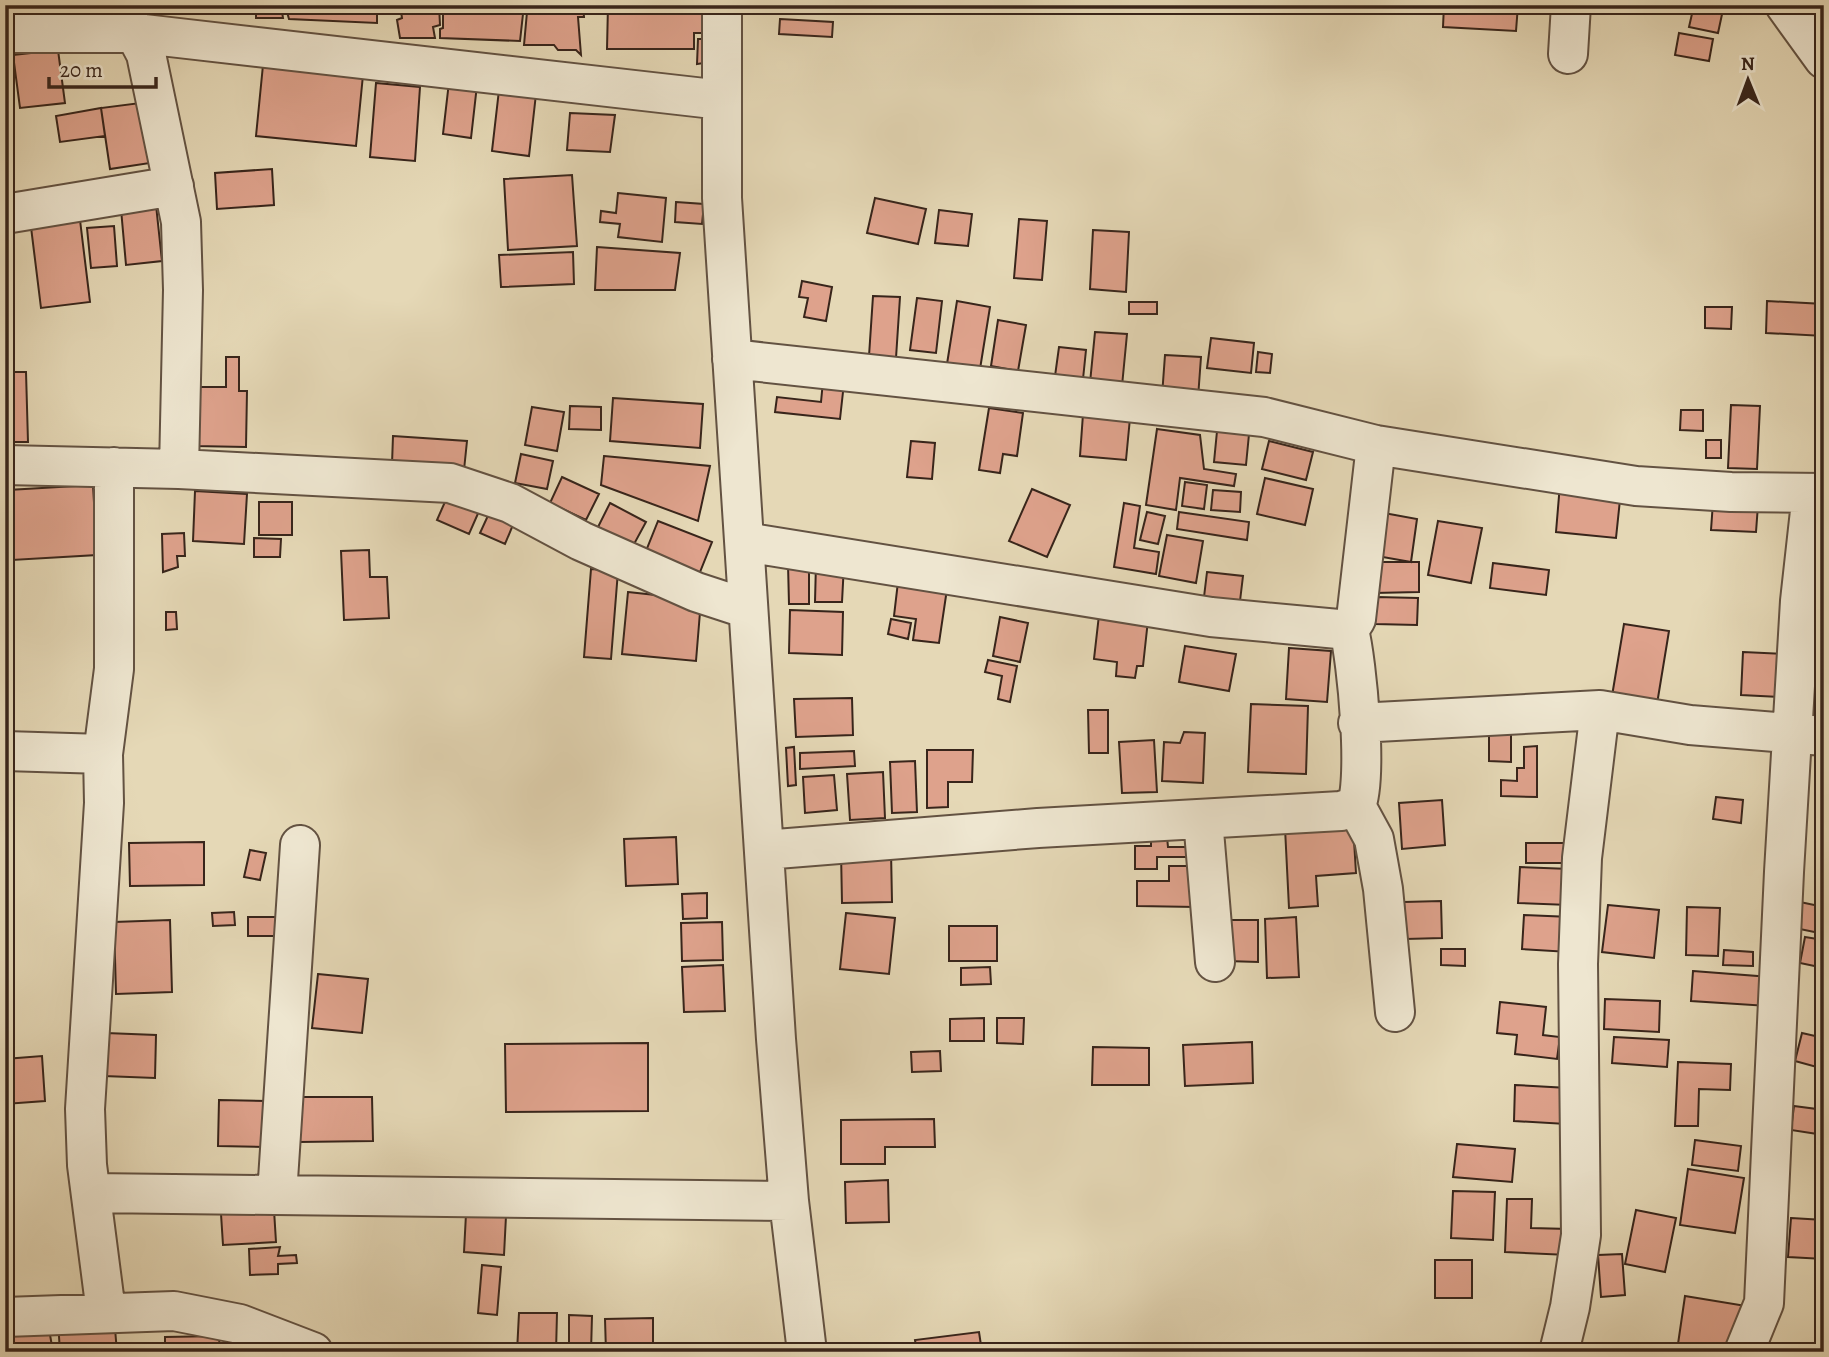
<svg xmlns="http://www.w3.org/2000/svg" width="1829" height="1357" font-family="Alegreya,serif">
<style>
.building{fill:#dea28c;stroke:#38251b;stroke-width:2}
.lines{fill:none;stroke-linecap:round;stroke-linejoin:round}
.minor-casing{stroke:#635242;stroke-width:42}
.minor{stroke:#eee6d0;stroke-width:38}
</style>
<rect width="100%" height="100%" fill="#e5d8b6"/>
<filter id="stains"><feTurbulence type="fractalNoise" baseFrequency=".00286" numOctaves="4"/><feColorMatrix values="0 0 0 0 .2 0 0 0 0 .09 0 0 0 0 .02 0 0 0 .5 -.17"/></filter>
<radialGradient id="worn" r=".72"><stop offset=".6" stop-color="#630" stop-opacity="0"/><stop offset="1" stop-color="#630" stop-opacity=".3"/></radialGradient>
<path class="building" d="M5 5H15V16H5Z
M22 5H88V7L23 14Z
M256 5H281L283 18H256Z
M285 5H377V23L289 19Z
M400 5H439L440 25 433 27 435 38H400L397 20 402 18Z
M443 5H524L520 41 440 38V29L443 28Z
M531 5 583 6 584 17H578L581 55 576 50H558L554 45H524L527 12Z
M608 5H667V10L706 11V33H694V49H607Z
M766 5H784V14L765 13Z
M1444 5H1518L1516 31 1443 27Z
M1694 5H1724L1718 33 1689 27Z
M780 19 833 22 832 37 779 34Z
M1679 33 1713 39 1709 61 1675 55Z
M698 39H704V63L697 64Z
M58 50 65 103 20 108 13 55Z
M263 65 363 75 356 146 256 136Z
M449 82 477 85 471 138 443 134Z
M376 83 420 87 415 161 370 157Z
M499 90 536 94 529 156 492 151Z
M140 103 150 163 110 169 101 108Z
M101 108 105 136 60 142 56 116Z
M570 113 615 115 610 152 567 150Z
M272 169 274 205 217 209 215 173Z
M572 175 577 246 508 250 504 179Z
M618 193 666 198 662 242 618 237 620 224 600 222 601 211 616 213Z
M875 198 926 209 918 244 867 233Z
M676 202 704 204 702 224 675 222Z
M156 205 162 261 126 265 121 209Z
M939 210 972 214 968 246 935 243Z
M1019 219 1047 221 1042 280 1014 278Z
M80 220 90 302 41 308 31 227Z
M114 226 117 266 91 268 87 228Z
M1093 230 1129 232 1126 292 1090 289Z
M597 247 680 253 675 290H595Z
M573 252 574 284 501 287 499 255Z
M802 281 832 287 826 321 804 317 808 298 799 297Z
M873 296 900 297 896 358 869 356Z
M917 298 942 301 936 353 910 350Z
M957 301 990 307 980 369 947 364Z
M1767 301 1824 304V336L1766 333Z
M1129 302H1157V314H1129Z
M1705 307H1732L1731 329 1705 328Z
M998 320 1026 325 1018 371 991 366Z
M1095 332 1127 334 1122 386 1090 383Z
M1211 338 1254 343 1251 373 1207 368Z
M1059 347 1086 350 1083 379 1055 376Z
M1258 352 1272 354 1270 373 1256 372Z
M1165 355 1201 357 1198 398 1162 396Z
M226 357H239V391H247L246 447 195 446 196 387H226Z
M5 372H26L28 442H5Z
M823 381 844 383 840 419 775 412 777 397 821 402Z
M613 398 703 404 700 448 610 441Z
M1731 405 1760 406 1757 469 1728 468Z
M570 406 601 407V430L569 429Z
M532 407 564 412 557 451 525 445Z
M989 408 1023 413 1017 456 1003 454 1000 473 979 470Z
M1681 410H1703V431L1680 430Z
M1083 414 1130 418 1126 460 1080 456Z
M1218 421 1250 424 1246 465 1214 462Z
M1157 429 1200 435 1204 469 1236 474 1234 486 1180 478 1176 510 1146 505Z
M393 436 467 441 464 470 392 464Z
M1706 440H1721V458H1706Z
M911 441 935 443 932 479 907 477Z
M1269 441 1313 452 1306 480 1262 469Z
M521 454 553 461 547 489 515 483Z
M604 456 710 466 698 521 601 485Z
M562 477 599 494 586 520 550 503Z
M1265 478 1313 489 1305 525 1257 514Z
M1185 482 1207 485 1204 509 1182 506Z
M1560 484 1621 490 1616 538 1556 532Z
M93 485 97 555 12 560 8 490Z
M1032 489 1070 505 1047 557 1009 541Z
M1213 490 1241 492 1240 512 1211 510Z
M195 491 247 494 244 544 193 541Z
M448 495 480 509 469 534 437 520Z
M259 502H292V535H259Z
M1713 502 1758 505 1756 532 1711 530Z
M610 503 646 522 633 546 598 527Z
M1124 503 1140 506 1134 548 1159 552 1156 574 1114 567Z
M491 509 515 520 505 544 480 533Z
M1147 512 1165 516 1158 544 1140 540Z
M1179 512 1249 522 1247 540 1177 529Z
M1384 513 1417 519 1411 562 1377 556Z
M658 521 712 542 698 577 644 556Z
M1438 521 1482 528 1471 583 1428 575Z
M184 533 185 556H177L178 567 163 572 162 534Z
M1167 535 1203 541 1196 583 1159 576Z
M254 538 281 539 280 557H254Z
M369 550 370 577H387L389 618 344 620 341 551Z
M1374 562H1419V592L1374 593Z
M816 563 844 564 842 602H815Z
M1493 563 1549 570 1546 595 1490 588Z
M788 564H809V604H789Z
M591 569 618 571 611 659 584 657Z
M1207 572 1243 576 1240 601 1204 597Z
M898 582 947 589 939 643 913 640 916 619 894 616Z
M628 592 701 600 696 661 622 654Z
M1376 597 1418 598 1417 625 1375 624Z
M790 610 843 612 842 655 789 653Z
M166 612H176L177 629 166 630Z
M1099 615 1148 620 1143 666H1137L1135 678 1116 676 1117 662 1094 659Z
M1000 617 1028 623 1020 662 993 656Z
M891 619 911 623 908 639 888 634Z
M1624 624 1669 631 1657 704 1612 696Z
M1185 646 1236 654 1229 691 1179 682Z
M1289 648 1331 651 1327 702 1286 699Z
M1743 652 1784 654 1782 697 1741 695Z
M988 660 1017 666 1010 702 998 699 1002 676 985 672Z
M1809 666 1824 667V721H1807Z
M852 698 853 735 796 737 794 699Z
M1251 704 1308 706 1306 774 1248 772Z
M1088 710H1108V753H1089Z
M1184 732 1205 733 1203 783 1162 781 1164 742 1180 743Z
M1489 734H1511V762L1489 761Z
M1154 740 1157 792 1122 793 1119 742Z
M1537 746V797L1501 796V780L1517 781V768H1524V747Z
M794 747 796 785 788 786 786 748Z
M927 750H973L972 782H948V807L927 808Z
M854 751 855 766 800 769V753Z
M915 761 917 812 892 813 890 762Z
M883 772 885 818 850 820 847 774Z
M834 775 837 810 805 813 803 777Z
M1716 797 1743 800 1741 823 1713 819Z
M1442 800 1445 845 1402 849 1399 803Z
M1353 824 1356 873 1316 876 1318 906 1289 908 1285 828Z
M1151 836 1167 837 1168 847H1193V857H1157V869H1135V846H1151Z
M676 837 678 884 626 886 624 839Z
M204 842V885L130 886 129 843Z
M1526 843H1567V863H1526Z
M250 850 266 853 260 880 244 877Z
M891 851 892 902 842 903 841 852Z
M1169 866H1196V907L1137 906V881H1169Z
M1520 867 1570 869 1569 905 1518 903Z
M707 893V918L683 919 682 894Z
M1441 901 1442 938 1406 939 1404 902Z
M1800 902 1824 907V934L1795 928Z
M1608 905 1659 910 1654 958 1602 952Z
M1687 907 1720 908 1718 956 1686 955Z
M234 912 235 925 213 926 212 913Z
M846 913 895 918 889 974 840 969Z
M1524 915 1571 917 1569 952 1522 949Z
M248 917H283L282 936H248Z
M1296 917 1299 977 1267 978 1265 919Z
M170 920 172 992 116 994 114 922Z
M1228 920H1258V962L1227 961Z
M722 922 723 960 682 961 681 923Z
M949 926H997V961H949Z
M1805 937 1824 940V968L1800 963Z
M1441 949H1465V966L1441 965Z
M1724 950 1753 952V966L1723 965Z
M723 965 725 1011 684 1012 682 967Z
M990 967 991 984 961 985V968Z
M1693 971 1770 977 1768 1006 1691 1001Z
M318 974 368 979 362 1033 312 1028Z
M1605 999 1660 1001 1659 1032 1604 1029Z
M1500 1002 1546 1007 1543 1035 1560 1037 1557 1059 1515 1054 1517 1035 1497 1033Z
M984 1018V1041H950V1019Z
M997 1018H1024L1023 1044 997 1043Z
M106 1033 156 1035 155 1078 104 1076Z
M1802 1033 1824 1038V1069L1795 1061Z
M1614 1037 1669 1040 1667 1067 1612 1063Z
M1252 1042 1253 1083 1185 1086 1183 1045Z
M648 1043V1111L506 1112 505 1044Z
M1093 1047 1149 1048V1085H1092Z
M940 1051 941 1071 912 1072 911 1052Z
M42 1056 45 1101 5 1104V1059Z
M1678 1062 1731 1064 1730 1090 1699 1089 1698 1126H1675Z
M1515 1085 1568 1088 1566 1124 1514 1121Z
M299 1097H372L373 1141 299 1142Z
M219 1100 267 1101 266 1147 218 1146Z
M1794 1106 1824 1110V1135L1791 1130Z
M934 1119 935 1147H885V1164H841V1120Z
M1695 1140 1741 1146 1738 1171 1692 1165Z
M1457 1144 1515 1149 1512 1182 1453 1177Z
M1688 1169 1744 1178 1735 1233 1680 1225Z
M888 1180 889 1222 846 1223 845 1182Z
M1453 1191 1495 1192 1493 1240 1451 1238Z
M1507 1199H1532L1531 1228 1569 1229 1568 1255 1505 1252Z
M274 1210 276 1242 223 1245 221 1214Z
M1636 1210 1676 1218 1665 1272 1625 1264Z
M466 1214 506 1216 504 1255 464 1252Z
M1791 1218 1824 1220V1259L1788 1257Z
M280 1247 278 1256 296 1255 297 1263 278 1264V1274L250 1275 249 1249Z
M1622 1254 1625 1295 1601 1297 1598 1255Z
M1435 1260H1472V1298H1435Z
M482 1265 501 1267 497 1315 478 1313Z
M1685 1296 1746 1306 1726 1352 1678 1344Z
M519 1313H557L556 1352H517Z
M569 1315 592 1316 591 1352H569Z
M114 1317 117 1352H60L58 1321Z
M653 1318V1352H606L605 1319Z
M49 1329 53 1352H5V1336Z
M979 1332 982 1352H917L915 1340Z
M219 1336 220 1352H165V1337Z"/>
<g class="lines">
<defs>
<path id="minor" d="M120 5 146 54 181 222 183 290 179 469
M722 5V198L776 1039 789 1201 807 1352
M1785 5 1824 59
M5 33H135L722 100
M1568 54 1571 5
M5 214 174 186
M732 359 1264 417 1376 445 1636 486 1731 492 1824 493
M5 465 179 469 450 483 510 503 581 541 696 592 748 609
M745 542 1211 617 1349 630C1357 661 1368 779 1356 806L1341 811 1038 828 764 850
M1349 630 1356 619 1376 445
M1358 723 1600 710 1690 725 1824 736
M5 751 103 754
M1356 806 1374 839 1383 889 1395 1012
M1203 819 1215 962
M91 1193 789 1201
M277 1195 300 845
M106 1312 87 1165 85 1109 104 803 103 754 114 669V467
M5 1317 174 1311 240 1324 313 1352
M1559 1352 1570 1307 1581 1235 1578 964 1582 858 1600 710
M1744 1352 1764 1303 1784 872 1800 601 1812 493"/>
</defs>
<use href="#minor" class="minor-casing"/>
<use href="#minor" class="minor"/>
</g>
<rect width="1829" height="1357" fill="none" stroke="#e5d8b6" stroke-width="28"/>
<rect x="7" y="7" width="1815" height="1343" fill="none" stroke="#38251b" stroke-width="3.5"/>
<rect x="14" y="14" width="1801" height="1329" fill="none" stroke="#38251b" stroke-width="2"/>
<g transform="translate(1748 80) rotate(359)" stroke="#eee6d0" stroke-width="5" paint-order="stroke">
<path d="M0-5L12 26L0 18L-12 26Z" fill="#38251b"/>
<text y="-10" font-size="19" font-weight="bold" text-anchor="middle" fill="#38251b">N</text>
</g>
<path d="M49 77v10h107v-10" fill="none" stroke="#38251b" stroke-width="3.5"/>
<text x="60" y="77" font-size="21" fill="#38251b" stroke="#eee6d0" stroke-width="5" paint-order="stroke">20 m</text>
<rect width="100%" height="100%" filter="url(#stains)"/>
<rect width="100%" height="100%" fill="url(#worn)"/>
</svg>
